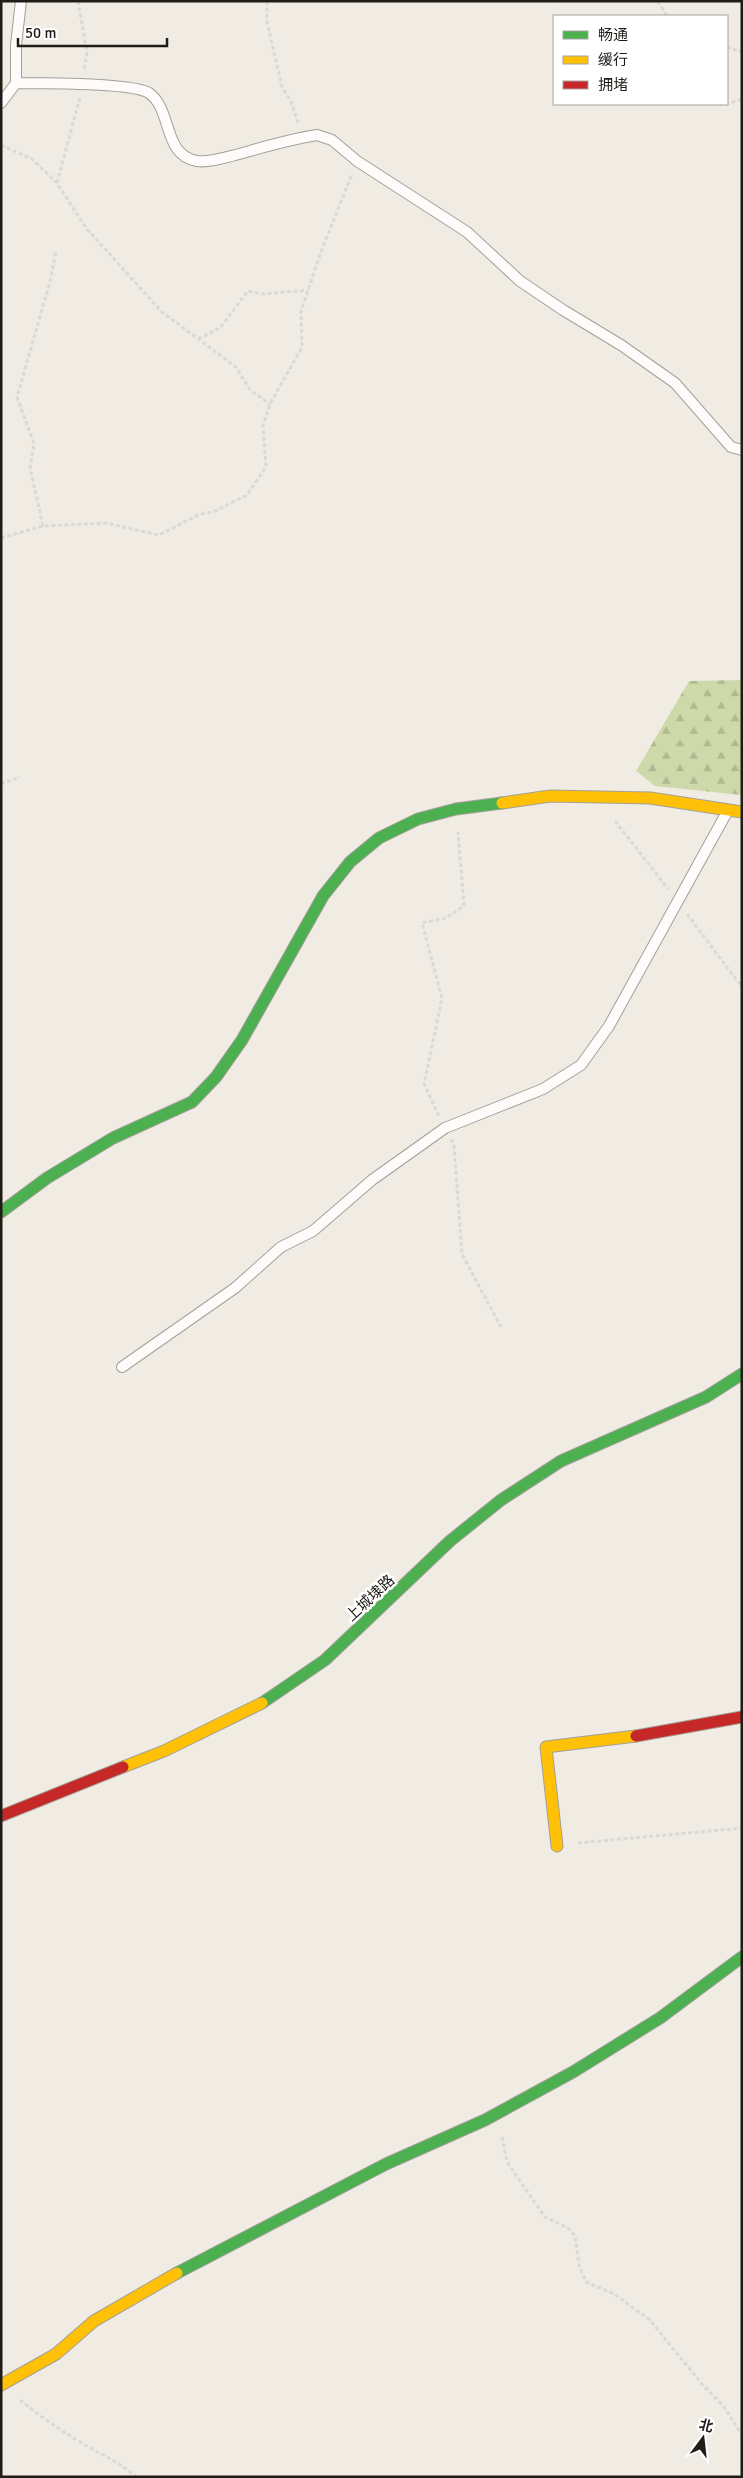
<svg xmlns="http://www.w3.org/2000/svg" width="743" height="2478" font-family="Signika,'Noto Sans SC',sans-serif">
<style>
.forest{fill:url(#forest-firs)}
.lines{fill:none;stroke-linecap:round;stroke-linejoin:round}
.lane-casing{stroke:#a4a099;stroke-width:12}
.fast-casing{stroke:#a4a099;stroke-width:13}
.slow-casing{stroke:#a4a099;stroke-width:13}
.jam-casing{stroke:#a4a099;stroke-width:13}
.path{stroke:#dbd9d6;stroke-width:3;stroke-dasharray:4 2.5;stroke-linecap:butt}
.lane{stroke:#fdfcfb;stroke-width:10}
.fast{stroke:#4caf50;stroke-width:11}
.slow{stroke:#ffc107;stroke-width:11}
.jam{stroke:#c62828;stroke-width:11}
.labels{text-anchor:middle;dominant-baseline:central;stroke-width:5;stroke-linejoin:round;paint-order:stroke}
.street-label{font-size:15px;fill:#1f1c17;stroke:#fff}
</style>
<defs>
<pattern id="forest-firs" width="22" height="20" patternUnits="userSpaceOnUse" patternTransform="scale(1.25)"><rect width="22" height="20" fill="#ced9aa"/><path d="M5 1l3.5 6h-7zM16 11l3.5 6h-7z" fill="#b0ba92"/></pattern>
</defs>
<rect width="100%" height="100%" fill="#f0ece3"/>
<path class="forest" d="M742 680V795L655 786 636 771 689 681Z"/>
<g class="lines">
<defs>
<path id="lane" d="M16 83C39 83 134 83 149 93 173 110 162 155 197 161 209 163 227 157 239 154 264 147 290 139 317 135L332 140 357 161 467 232 520 281 563 310 621 345 675 383 731 447 742 450
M1 103 16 83V45L21 1
M122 1367 235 1288 281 1247 313 1231 372 1180 445 1128 543 1089 581 1065 609 1026 727 812"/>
<path id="fast" d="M1 1212 47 1178 113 1138 192 1102 216 1077 242 1040 323 896 350 862 379 838 418 819 456 809 502 803
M262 1703 325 1660 450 1541 501 1500 561 1461 706 1397 742 1374
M177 2273 386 2164 485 2120 573 2072 660 2018 742 1957"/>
<path id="slow" d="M502 803 550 796 650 798 742 812
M123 1767 164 1751 262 1703
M557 1846 546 1747 636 1736
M1 2385 56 2354 94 2321 177 2273"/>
<path id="jam" d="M636 1736 742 1717
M1 1816 123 1767"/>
</defs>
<use href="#lane" class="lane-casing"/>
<use href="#fast" class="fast-casing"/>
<use href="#slow" class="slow-casing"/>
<use href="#jam" class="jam-casing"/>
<path class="path" d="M78 1 87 53 84 71
M267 1V22L282 87 291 102 299 125
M658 1 667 16
M727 47 742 52
M719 104 723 105 742 99
M1 145 32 159 57 183 86 228 162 312 236 367 250 390 270 404
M57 183 80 97
M198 339 220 328 248 291 263 294 308 290
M43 526 30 468 34 444 17 397 50 282 56 251
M1 538 43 526 106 523 159 535 198 515 215 511 247 495 266 467 263 425 270 404 302 347 301 311 321 252 352 174
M1 784 20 777
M615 821 668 889
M687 914 742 987
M439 1116 424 1084 442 998 422 923 446 918 464 906 458 832
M451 1139 454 1146 462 1254 501 1327
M578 1843 742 1828
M502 2137 507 2162 545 2217 568 2228 575 2236 579 2265 586 2282 614 2294 649 2319 702 2384 724 2407 742 2435
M20 2400C41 2417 64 2433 87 2446 105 2456 121 2464 137 2477"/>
<use href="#lane" class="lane"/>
<use href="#fast" class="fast"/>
<use href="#slow" class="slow"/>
<use href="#jam" class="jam"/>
</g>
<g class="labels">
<g class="street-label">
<text transform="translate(370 1598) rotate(-43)">上城埭路</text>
</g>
</g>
<rect width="743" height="2478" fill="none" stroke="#1f1c17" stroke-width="5"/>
<rect x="553" y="15" width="175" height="90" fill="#ffffff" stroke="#a5a4a2"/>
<rect x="563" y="31" width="25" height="8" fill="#4caf50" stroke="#a5a4a2"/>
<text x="598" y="40" font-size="15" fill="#1f1c17">畅通</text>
<rect x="563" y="56" width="25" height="8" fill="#ffc107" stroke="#a5a4a2"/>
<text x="598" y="65" font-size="15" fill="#1f1c17">缓行</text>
<rect x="563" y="81" width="25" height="8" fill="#c62828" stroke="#a5a4a2"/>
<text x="598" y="90" font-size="15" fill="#1f1c17">拥堵</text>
<g transform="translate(703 2438) rotate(15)" stroke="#ffffff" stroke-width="4" paint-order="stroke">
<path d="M0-4L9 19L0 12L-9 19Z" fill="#1f1c17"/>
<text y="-8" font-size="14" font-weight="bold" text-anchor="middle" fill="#1f1c17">北</text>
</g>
<path d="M18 38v8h149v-8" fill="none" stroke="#1f1c17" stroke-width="2.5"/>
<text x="25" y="38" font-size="15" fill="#1f1c17" stroke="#ffffff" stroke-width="4" paint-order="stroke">50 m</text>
</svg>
